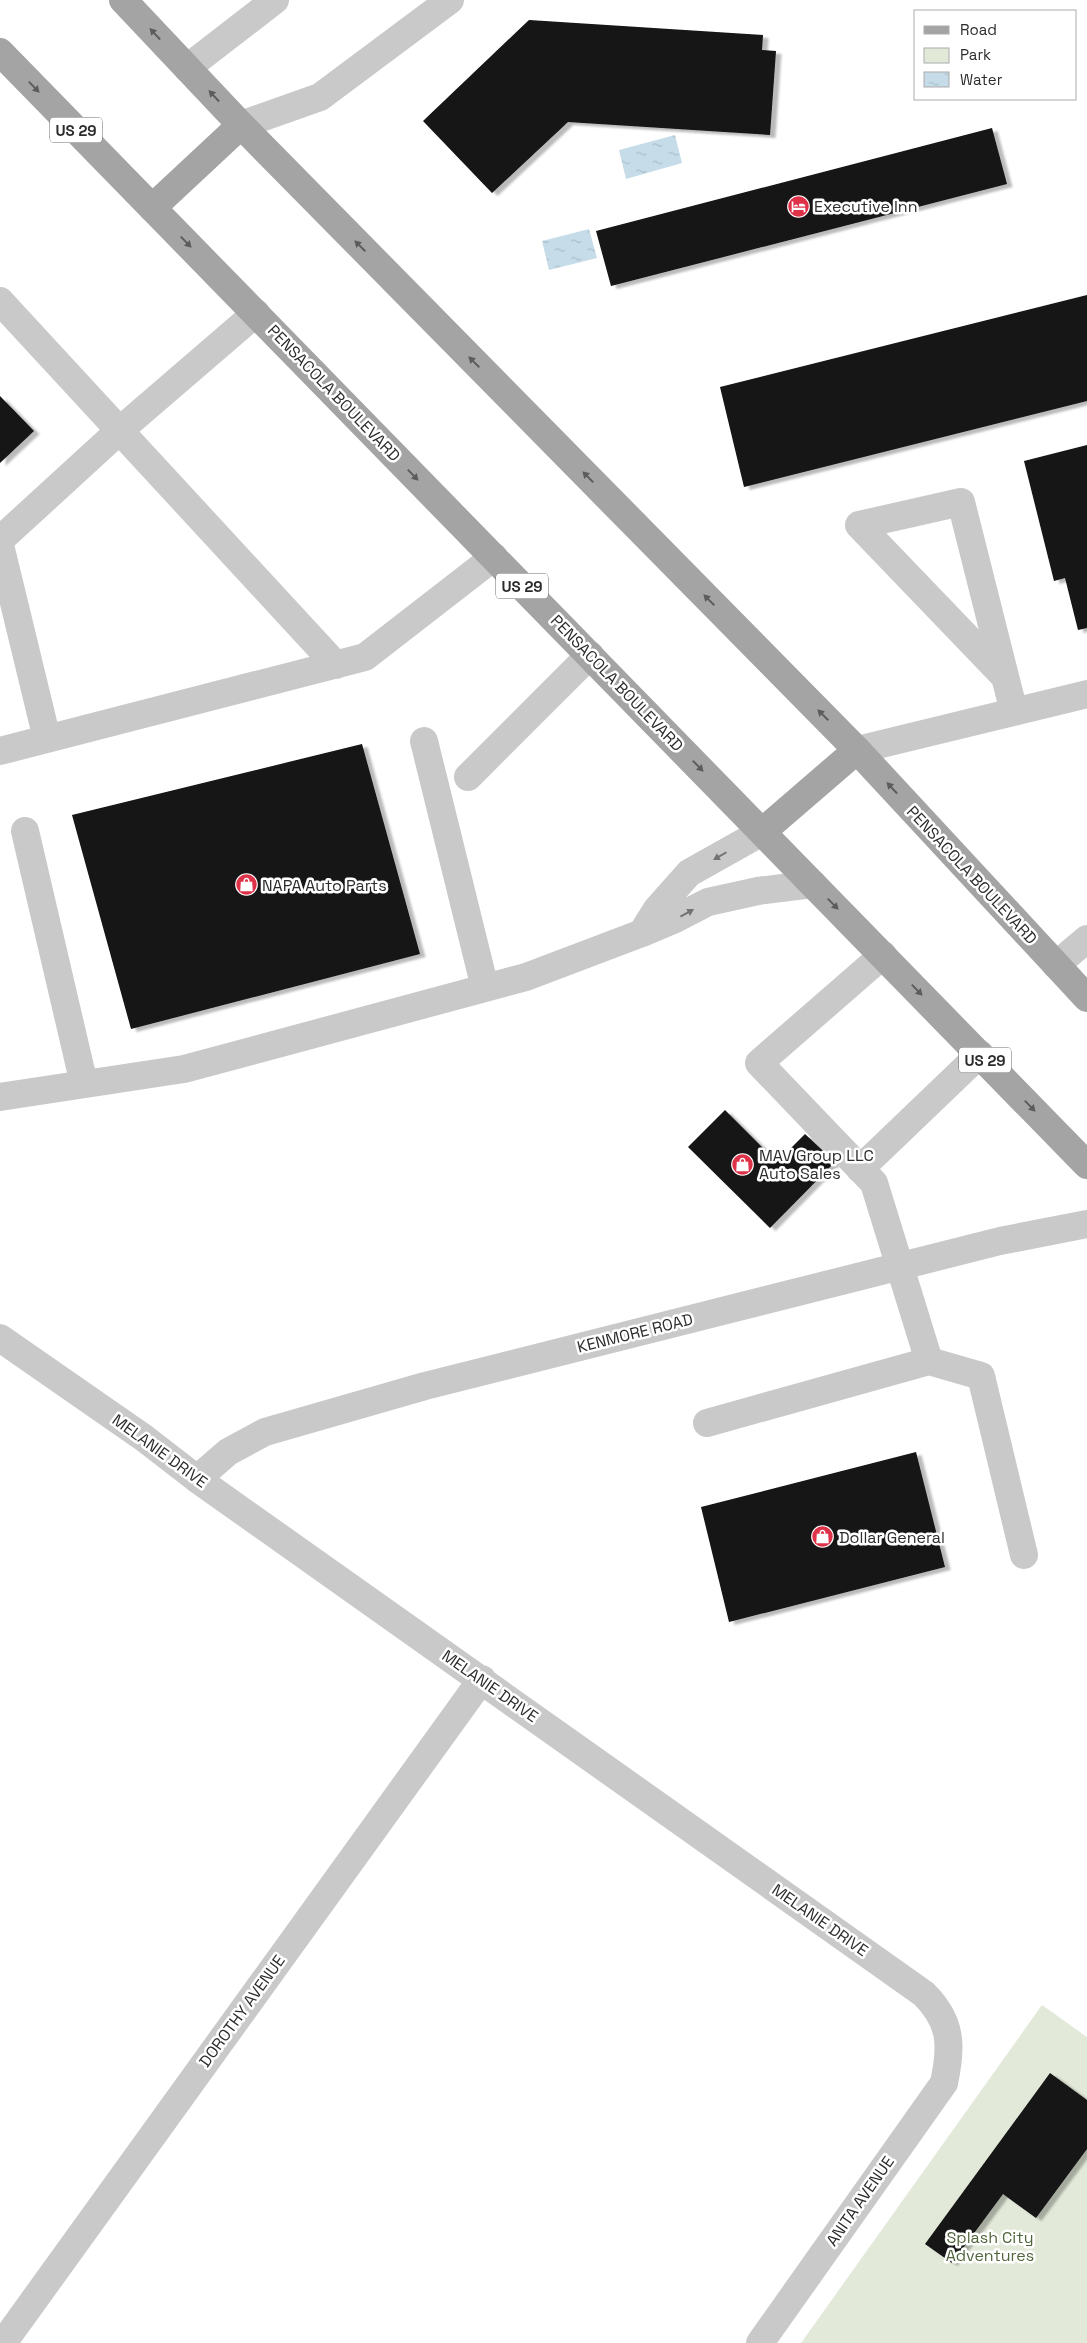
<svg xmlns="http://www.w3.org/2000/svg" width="1087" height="2343" font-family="'Space Grotesk',sans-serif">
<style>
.park{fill:#e3e9d9}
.water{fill:url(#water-ripples)}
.building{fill:#131313;filter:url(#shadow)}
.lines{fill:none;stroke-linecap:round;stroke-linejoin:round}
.minor{stroke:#c9c9c9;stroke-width:28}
.major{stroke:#a4a4a4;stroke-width:28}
.oneway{fill:#5c5c5c}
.oneway2{fill:#737373}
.labels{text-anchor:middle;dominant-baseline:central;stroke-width:5;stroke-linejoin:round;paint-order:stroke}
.shield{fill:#fff;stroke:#6b6b6b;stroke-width:1}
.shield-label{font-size:15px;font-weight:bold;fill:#2c2c2c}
.poi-label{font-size:16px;fill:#2c2c2c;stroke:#fff;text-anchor:start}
.street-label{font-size:16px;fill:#2c2c2c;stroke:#fff}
.park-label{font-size:16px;fill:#51653b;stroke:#fff}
</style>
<defs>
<pattern id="water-ripples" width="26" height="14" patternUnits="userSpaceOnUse" patternTransform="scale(1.25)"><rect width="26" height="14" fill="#c6dde9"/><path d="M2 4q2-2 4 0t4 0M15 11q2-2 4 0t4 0" fill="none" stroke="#aabec8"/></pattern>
<filter id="shadow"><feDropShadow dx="5.5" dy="3" stdDeviation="1" flood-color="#0004"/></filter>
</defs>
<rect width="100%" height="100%" fill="#fff"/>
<path class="park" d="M1042 2005 1087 2037V2343H801Z"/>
<path class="water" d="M675 135 682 163 626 179 619 150Z
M589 229 597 258 549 270 542 241Z"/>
<path class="building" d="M529 20 763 35 762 50 776 51 770 135 568 122 492 193 423 121Z
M992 128 1007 184 611 286 596 231Z
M1087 295V401L744 487 720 387Z
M0 396 34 431 0 463Z
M1087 445V628L1078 630 1065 578 1054 581 1024 461Z
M362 744 420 954 131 1029 72 815Z
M725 1110 777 1162 805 1134 835 1162 770 1228 688 1147Z
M916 1452 945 1567 729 1622 701 1507Z
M1050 2073 1087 2100V2149L1036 2218 1003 2194 952 2263 925 2244Z"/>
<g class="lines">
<path class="minor" d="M187 68 275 0
M241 125 320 97 450 0
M0 301 336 665
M859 525 961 502 1014 712
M859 525 1005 677
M0 540 119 431 256 313
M0 545 47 739
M424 741 485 988
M857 750 1087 694
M0 751 365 657 494 557
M468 777 590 655
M25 831 84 1084
M642 933 657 909 689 873 762 832
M883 955 759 1063 874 1183 929 1361
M1056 965 1087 939
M0 1097 184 1069 526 977 642 933 675 919 708 902 758 891 813 884
M860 1169 980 1054
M0 1338 144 1438 197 1479 924 1994C952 2022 952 2046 944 2083L760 2343
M707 1423 929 1361 981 1376 1024 1555
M197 1479 228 1452 265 1432 425 1386 1000 1241 1087 1224
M3 2343 482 1679"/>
<path class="major" d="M123 0 241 125 857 750 1087 998
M0 52 1087 1165
M152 208 241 125
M762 832 857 750"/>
</g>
<defs><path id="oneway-solid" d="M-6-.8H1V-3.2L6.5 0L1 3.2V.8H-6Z" transform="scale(1.25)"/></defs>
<g class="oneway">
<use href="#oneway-solid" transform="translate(155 34) rotate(-133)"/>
<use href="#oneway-solid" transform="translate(34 87) rotate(46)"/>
<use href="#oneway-solid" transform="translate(214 96) rotate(-133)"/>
<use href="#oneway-solid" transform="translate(186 242) rotate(46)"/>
<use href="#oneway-solid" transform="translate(360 246) rotate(-135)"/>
<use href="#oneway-solid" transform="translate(474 362) rotate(-135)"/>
<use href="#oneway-solid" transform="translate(413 475) rotate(46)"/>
<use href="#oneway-solid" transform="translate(588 477) rotate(-134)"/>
<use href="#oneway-solid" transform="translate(709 600) rotate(-135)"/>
<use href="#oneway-solid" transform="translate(823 715) rotate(-135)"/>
<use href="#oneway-solid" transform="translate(698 766) rotate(46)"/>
<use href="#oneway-solid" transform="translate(892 788) rotate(-133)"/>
<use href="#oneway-solid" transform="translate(833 904) rotate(46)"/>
<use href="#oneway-solid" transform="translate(917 990) rotate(46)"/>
<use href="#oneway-solid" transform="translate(1030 1106) rotate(46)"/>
</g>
<g class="oneway2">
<use href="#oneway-solid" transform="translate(720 856) rotate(150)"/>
<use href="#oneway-solid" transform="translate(687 913) rotate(-29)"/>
</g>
<defs>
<symbol id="hotel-disc" viewBox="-11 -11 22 22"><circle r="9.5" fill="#de3249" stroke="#fff"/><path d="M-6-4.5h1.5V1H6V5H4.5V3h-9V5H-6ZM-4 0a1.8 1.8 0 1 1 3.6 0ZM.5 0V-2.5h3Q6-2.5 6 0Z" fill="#fff"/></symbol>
<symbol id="shop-disc" viewBox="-11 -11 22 22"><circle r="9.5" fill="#de3249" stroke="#fff"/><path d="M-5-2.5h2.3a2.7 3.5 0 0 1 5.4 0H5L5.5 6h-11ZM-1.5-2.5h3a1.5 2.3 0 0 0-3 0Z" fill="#fff"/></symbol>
</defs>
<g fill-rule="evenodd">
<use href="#hotel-disc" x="786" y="194" width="25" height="25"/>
<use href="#shop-disc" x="234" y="872" width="25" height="25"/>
<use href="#shop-disc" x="730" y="1152" width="25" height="25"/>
<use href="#shop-disc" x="810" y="1524" width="25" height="25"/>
</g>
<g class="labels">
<g class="shield">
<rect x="50" y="117.5" width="52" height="25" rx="4"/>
<rect x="496" y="573.5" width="52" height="25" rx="4"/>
<rect x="959" y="1047.5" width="52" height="25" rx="4"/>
</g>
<g class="shield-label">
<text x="76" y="130">US 29</text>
<text x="522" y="586">US 29</text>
<text x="985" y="1060">US 29</text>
</g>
<g class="poi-label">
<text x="814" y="206">Executive Inn</text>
<text x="262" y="885">NAPA Auto Parts</text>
<text x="759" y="1155">MAV Group LLC<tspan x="759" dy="18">Auto Sales</tspan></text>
<text x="839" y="1537">Dollar General</text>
</g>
<g class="street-label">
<text transform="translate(334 393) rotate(46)">PENSACOLA BOULEVARD</text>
<text transform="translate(617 683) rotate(46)">PENSACOLA BOULEVARD</text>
<text transform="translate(972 875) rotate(47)">PENSACOLA BOULEVARD</text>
<text transform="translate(635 1333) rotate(-14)">KENMORE ROAD</text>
<text transform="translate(160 1451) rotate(36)">MELANIE DRIVE</text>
<text transform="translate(490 1686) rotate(35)">MELANIE DRIVE</text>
<text transform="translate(820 1920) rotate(35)">MELANIE DRIVE</text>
<text transform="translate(242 2011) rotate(-54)">DOROTHY AVENUE</text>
<text transform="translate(860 2201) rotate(-55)">ANITA AVENUE</text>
</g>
<g class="park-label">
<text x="990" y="2237">Splash City<tspan x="990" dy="18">Adventures</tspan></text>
</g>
</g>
<rect x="914" y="10" width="162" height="90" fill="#ffffff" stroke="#ababab"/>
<rect x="924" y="26" width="25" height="8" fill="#a4a4a4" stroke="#ababab"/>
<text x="960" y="35" font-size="15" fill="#2c2c2c">Road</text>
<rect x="924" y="48" width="25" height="15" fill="#e3e9d9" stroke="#ababab"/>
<text x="960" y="60" font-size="15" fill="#2c2c2c">Park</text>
<rect x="924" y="72" width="25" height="15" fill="url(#water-ripples)" stroke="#ababab"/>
<text x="960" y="85" font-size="15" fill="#2c2c2c">Water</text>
</svg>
